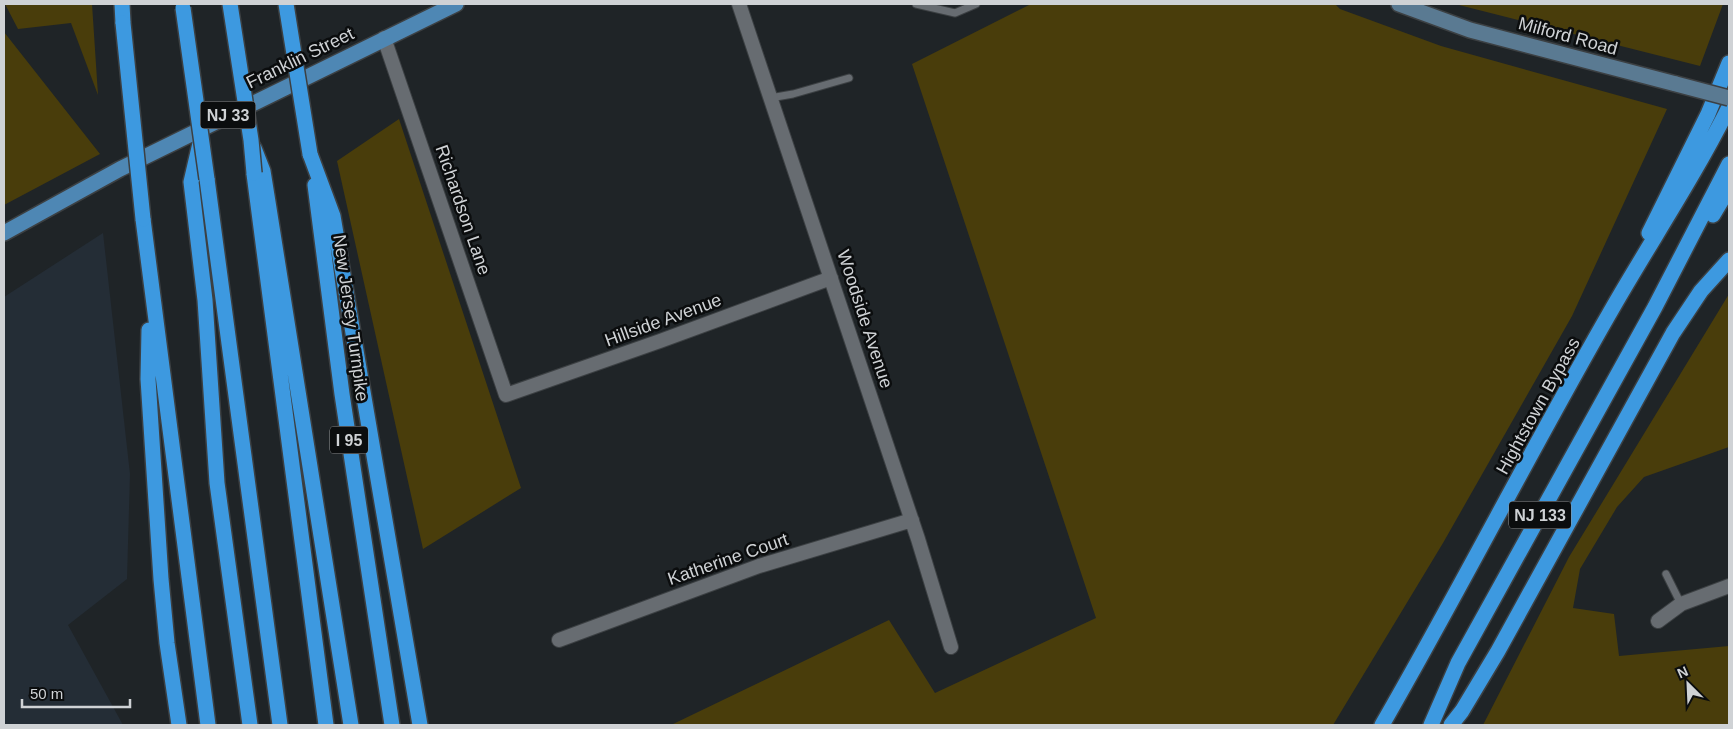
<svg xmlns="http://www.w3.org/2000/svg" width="1733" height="729" font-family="Helvetica,sans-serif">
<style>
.built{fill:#242d36}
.green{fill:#493d0b}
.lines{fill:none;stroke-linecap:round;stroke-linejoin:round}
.lane-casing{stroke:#3c4043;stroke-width:9}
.street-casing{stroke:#3c4043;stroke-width:16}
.secondary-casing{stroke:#3c4043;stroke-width:18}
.primary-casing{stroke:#3c4043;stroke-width:18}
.highway-casing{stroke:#3c4043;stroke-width:18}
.lane{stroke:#676c71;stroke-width:7}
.street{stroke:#676c71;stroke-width:14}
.secondary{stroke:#5a7a92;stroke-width:15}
.primary{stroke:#4e87b4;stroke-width:15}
.highway{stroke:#3d99e0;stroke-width:15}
.secondary-bridge-casing{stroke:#3c4043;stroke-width:18;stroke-linecap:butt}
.highway-bridge-casing{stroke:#3c4043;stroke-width:18;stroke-linecap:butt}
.secondary-bridge{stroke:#5a7a92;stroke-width:15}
.highway-bridge{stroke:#3d99e0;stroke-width:15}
.labels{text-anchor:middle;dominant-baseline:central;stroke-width:5;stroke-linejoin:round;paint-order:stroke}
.shield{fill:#0b0d0e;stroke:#949799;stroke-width:1}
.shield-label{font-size:16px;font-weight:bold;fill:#cfd2d5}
.street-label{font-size:18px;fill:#cfd2d5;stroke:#0b0d0e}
</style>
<rect width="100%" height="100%" fill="#1f2427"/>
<path class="built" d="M103 233 130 474 127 579 68 625 123 725H4V297Z"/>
<path class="green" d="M5 4H92L98 95 71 23 18 29Z
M1031 4H1335L1340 9 1441 46 1667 109 1572 316 1443 543 1333 725H671L889 620 935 693 1096 618 912 64Z
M1455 4H1723L1700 66Z
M4 32 100 154 4 205Z
M399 119 521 488 423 549 337 161Z
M1729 294V447L1644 477 1617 507 1580 569 1573 608 1614 614 1619 656 1729 646V725H1483L1569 557Z"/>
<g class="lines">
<defs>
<path id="lane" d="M916 4 955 13 976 4
M770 98 793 94 849 78
M1666 574 1681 604"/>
<path id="street" d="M739 4 918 539 951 647
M384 38 506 395 660 341 831 278
M1658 621 1681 604 1729 586
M559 640 759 566 912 520"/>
<path id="secondary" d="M1399 4 1470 30 1676 84"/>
<path id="primary" d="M4 233 120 169 456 4"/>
<path id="highway" d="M122 4 123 23
M201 139 191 182 205 300 217 483 250 725
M254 148 263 171 268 202 351 725
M310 154 333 216 420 725
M254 174 326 725
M207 179 280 725
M315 185 342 394 392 725
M1713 215 1729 188
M143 219 208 725
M1649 233 1708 114 1729 63
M149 330 148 379 161 579 167 643 179 725
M1382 725C1461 588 1533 446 1612 309 1651 241 1694 177 1729 107
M1431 725 1458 663 1655 307 1729 164
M1451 725 1462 711 1498 651 1673 333 1701 291 1729 260"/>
</defs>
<use href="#lane" class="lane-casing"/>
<use href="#street" class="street-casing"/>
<use href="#secondary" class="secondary-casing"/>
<use href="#primary" class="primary-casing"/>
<use href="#highway" class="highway-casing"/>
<use href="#lane" class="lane"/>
<use href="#street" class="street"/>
<use href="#secondary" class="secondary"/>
<use href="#primary" class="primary"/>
<use href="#highway" class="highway"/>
<defs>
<path id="secondary-bridge" d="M1676 84 1729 98"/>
<path id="highway-bridge" d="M230 4 251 140 254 173
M286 4 310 154
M183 8 207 179
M123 23 143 219"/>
</defs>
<use href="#secondary-bridge" class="secondary-bridge-casing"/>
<use href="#highway-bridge" class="highway-bridge-casing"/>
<use href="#secondary-bridge" class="secondary-bridge"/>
<use href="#highway-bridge" class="highway-bridge"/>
</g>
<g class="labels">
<g class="shield">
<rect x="200.5" y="101.5" width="55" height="27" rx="4"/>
<rect x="330" y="426.5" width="38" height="27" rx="4"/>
<rect x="1509" y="501.5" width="62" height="27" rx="4"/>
</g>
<g class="shield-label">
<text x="228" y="115">NJ 33</text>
<text x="349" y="440">I 95</text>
<text x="1540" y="515">NJ 133</text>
</g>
<g class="street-label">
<text transform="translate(1568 36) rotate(15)">Milford Road</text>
<text transform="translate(300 58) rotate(-26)">Franklin Street</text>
<text transform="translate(463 210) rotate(71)">Richardson Lane</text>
<text transform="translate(351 318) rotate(82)">New Jersey Turnpike</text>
<text transform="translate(865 319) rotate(72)">Woodside Avenue</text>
<text transform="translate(663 320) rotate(-20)">Hillside Avenue</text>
<text transform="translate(1538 406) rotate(-61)">Hightstown Bypass</text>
<text transform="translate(728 559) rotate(-19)">Katherine Court</text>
</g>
</g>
<rect width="1733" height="729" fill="none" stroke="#cfd2d5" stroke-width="10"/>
<g transform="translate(1688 684) rotate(336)" stroke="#0b0d0e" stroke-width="4" paint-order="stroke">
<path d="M0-4L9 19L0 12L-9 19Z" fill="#cfd2d5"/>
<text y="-8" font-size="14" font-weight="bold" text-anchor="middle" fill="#cfd2d5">N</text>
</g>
<path d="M22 699v8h108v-8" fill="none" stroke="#cfd2d5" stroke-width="2.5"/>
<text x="30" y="699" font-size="15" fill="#cfd2d5" stroke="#0b0d0e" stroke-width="4" paint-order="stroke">50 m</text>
</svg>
